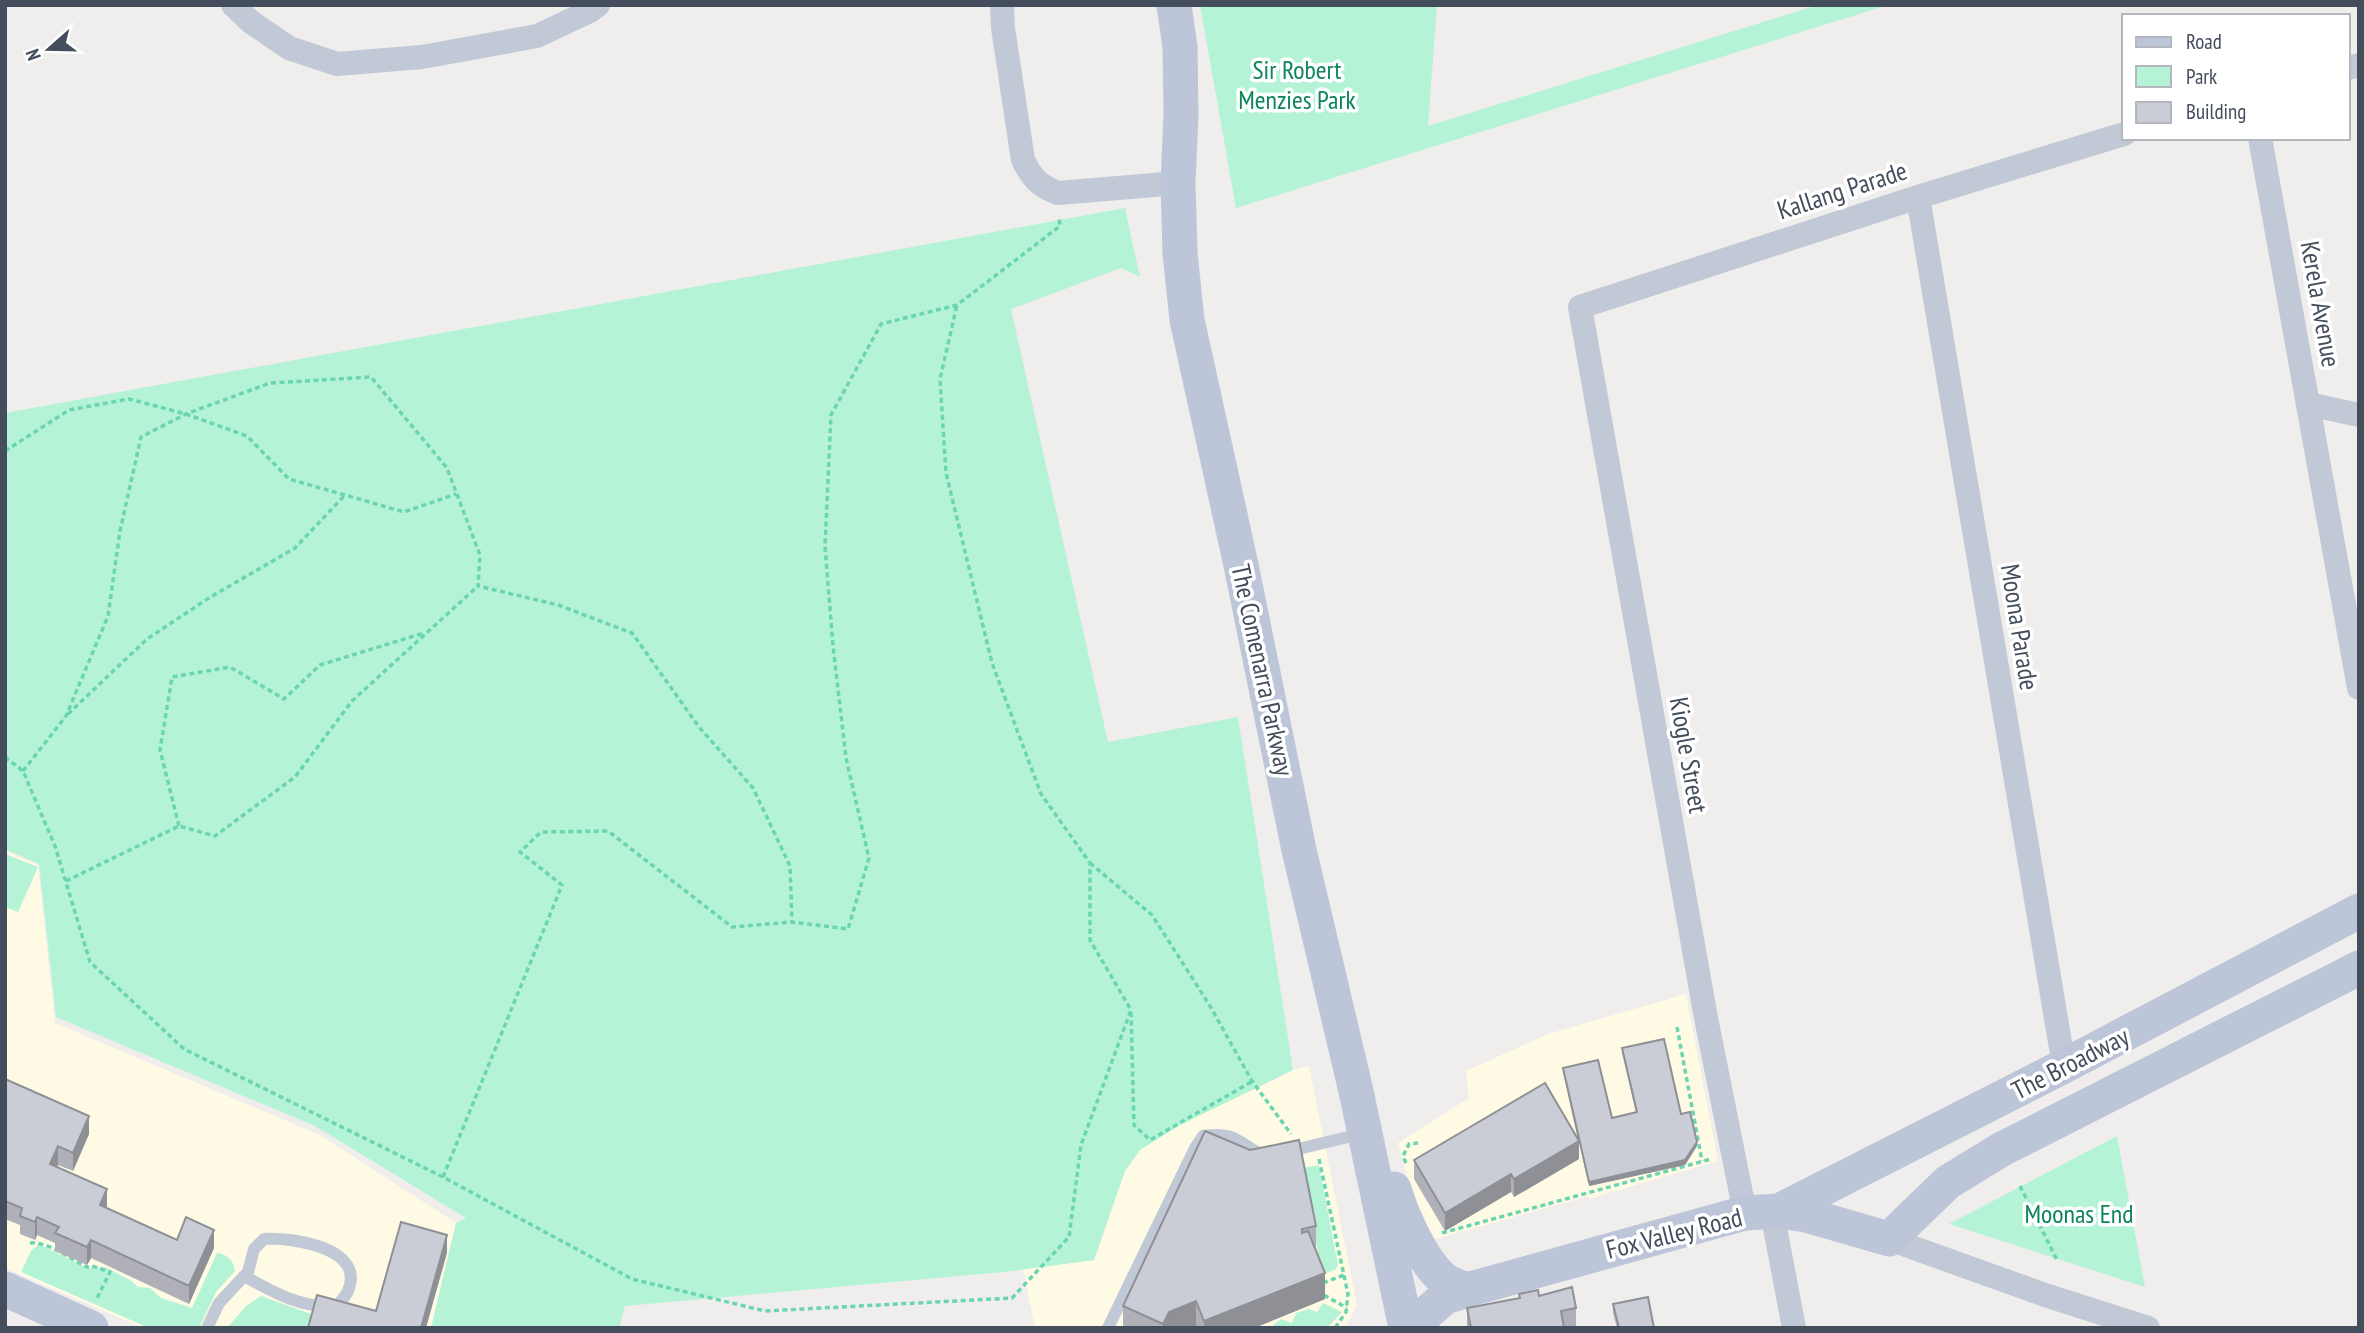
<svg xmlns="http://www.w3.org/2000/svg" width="2364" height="1333" font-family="'PT Sans Narrow',sans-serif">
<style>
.commercial{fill:#fefae3}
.green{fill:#b5f3d7}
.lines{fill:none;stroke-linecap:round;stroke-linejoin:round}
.path{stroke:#6ad5b1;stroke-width:3.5;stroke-dasharray:5 3.5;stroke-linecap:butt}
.lane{stroke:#c1c9d6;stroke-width:12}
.street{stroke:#c1c9d6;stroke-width:24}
.secondary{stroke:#bdc6d9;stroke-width:35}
.wall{fill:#afb0b8}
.shaded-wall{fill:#8e9096}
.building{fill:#cbcdd6;stroke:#8e9096;stroke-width:2}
.labels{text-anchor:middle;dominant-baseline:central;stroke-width:7;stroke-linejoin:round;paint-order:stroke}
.park-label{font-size:26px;fill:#0d855c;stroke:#fff}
.street-label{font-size:26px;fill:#434d5c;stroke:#fff}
</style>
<rect width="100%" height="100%" fill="#f0eded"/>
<path class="commercial" d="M5 851 38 865 55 1023 320 1135 456 1223 431 1328H143L5 1268Z
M1686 994 1718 1161 1589 1199 1588 1196 1429 1241 1422 1231 1398 1143 1469 1098 1466 1071 1548 1034Z
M1309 1066 1357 1305 1346 1326 1344 1328H1035L1023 1269 1094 1260 1125 1171 1140 1150 1180 1125 1293 1070Z"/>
<path class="green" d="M1200 5H1437L1428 126 1818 5H1888L1236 208Z
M1125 208 1140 277 1121 268 1011 309 1108 742 1238 717 1293 1070 1180 1125 1140 1150 1125 1171 1094 1260 1004 1272 625 1306 619 1328H431L456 1223 466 1218 315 1126 56 1017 39 864 5 849V413Z
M5 854 38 867 18 912 5 907Z
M2117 1136 2145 1287 1949 1224Z
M1319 1165 1338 1265 1335 1270 1320 1275 1315 1258 1318 1254 1302 1168Z
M39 1244 87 1268 105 1267 130 1280 138 1287 150 1288 161 1298 192 1308 217 1253C227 1254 234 1261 235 1271L216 1292 199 1328H149L21 1272 31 1251Z
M261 1296 314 1315 310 1328H227L246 1306Z
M1323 1303 1342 1312 1327 1328H1270L1281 1319 1292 1323 1296 1313 1309 1309 1317 1312Z"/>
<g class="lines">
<path class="path" d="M5 451 69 410 129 399 186 414 247 436 289 479 345 495 404 512 456 494
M68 714 147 639 209 598 295 548 345 495
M5 757 23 771 55 846 90 962 184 1049 443 1177 632 1279 765 1311 1012 1298 1069 1237 1081 1145 1131 1010 1090 940V863L1041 794 992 663 946 473 940 379 957 305
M23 771 66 716 108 616 120 531 141 437 186 414 270 383 371 377 447 468 480 555 478 586 558 605 632 633 699 727 753 788 790 866 792 922
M179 826 160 750 172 677 230 667 284 699 320 665 424 633
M1090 863 1152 915 1210 1006 1252 1081 1291 1134
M66 881 179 826 215 836 295 777 352 701 478 586
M1131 1012 1134 1125 1150 1140 1251 1082
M1677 1027 1702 1161
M1319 1159 1348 1294 1346 1312 1335 1328
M1406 1163 1403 1156 1409 1144 1418 1143
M443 1177 562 885 520 852 541 832 608 831 732 927 792 922 848 929 869 858 846 758 833 646 825 546 831 415 881 324 957 305 1060 226 1059 216
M2020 1186 2057 1260
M1442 1233 1711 1159
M30 1243C47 1241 71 1259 87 1267L92 1266 110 1272 96 1300
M1323 1283 1344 1275
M1324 1295 1347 1308"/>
<path class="lane" d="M1286 1152 1364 1133
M207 1328 219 1303 248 1272 254 1249 264 1239C292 1237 369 1248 347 1293 345 1297 340 1302 337 1306 302 1309 273 1292 244 1276
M1108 1328 1195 1148 1203 1136C1238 1131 1238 1144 1265 1156"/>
<path class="street" d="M233 5 251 22 289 48 337 64 422 57 537 36 590 11 598 5
M1002 5 1003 28 1023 160C1032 178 1039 186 1058 193L1178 183
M2348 68 2359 65
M2260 138 2359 688
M1918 197 2064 1066
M2308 404 2359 415
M1772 1212 1794 1328
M1745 1213 1706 1018 1580 307 1918 197 2124 134
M1889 1239 2045 1295 2148 1328"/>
<path class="secondary" d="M1174 5 1180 47 1181 114 1178 183 1180 253 1187 320 1241 565 1299 850 1356 1091 1406 1328
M1394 1189C1402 1216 1423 1264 1446 1281 1452 1285 1460 1287 1467 1290
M1779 1211 2064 1066 2359 911
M5 1289 91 1328
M1410 1328 1445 1297 1467 1290 1745 1213 1779 1211 1806 1215 1889 1239 1948 1182 2002 1149 2359 968"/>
</g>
<path class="wall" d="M1622 1048 1681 1114 1697 1146 1685 1165 1589 1186 1579 1142V1159L1514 1197 1511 1192 1445 1231 1414 1179V1160L1578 1140 1563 1072V1068L1612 1118 1636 1113 1622 1052Z
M5 1079 89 1134 73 1171 58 1165 56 1167 107 1208H106L177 1240 214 1248 189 1304 91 1258 87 1265 55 1251V1243L37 1235 35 1240 20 1234V1225L5 1219Z
M1205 1131 1316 1226V1250L1325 1299 1254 1328H1123V1306Z
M1519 1294 1539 1296 1576 1308V1328H1467V1308L1519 1298Z
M1613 1304 1654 1328H1617L1613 1313Z"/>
<path class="shaded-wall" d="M89 1116V1134L73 1171V1153Z
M1579 1141V1159L1514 1197V1179Z
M1697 1142V1146L1685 1165 1589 1186V1182Z
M58 1146V1165L50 1182V1164Z
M1511 1174V1192L1445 1231V1213Z
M107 1189V1208L100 1224V1205Z
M37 1217V1235L35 1240V1222Z
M214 1230V1248L189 1304V1286Z
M447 1235V1253L426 1328H421Z
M91 1240V1258L87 1265V1247Z
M1325 1273V1299L1254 1328H1204V1321Z
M1196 1301V1327L1163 1328V1324L1169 1312Z"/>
<path class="building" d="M1664 1039 1681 1114 1690 1112 1697 1142 1685 1160 1589 1182 1563 1068 1598 1060 1612 1118 1637 1112 1622 1048Z
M5 1079 89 1116 73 1153 58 1146 50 1164 107 1189 100 1205 177 1240 186 1217 214 1230 189 1286 91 1240 87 1247 55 1233 59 1227 37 1217 35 1222 20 1216 22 1208 5 1201Z
M1545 1083 1579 1141 1514 1179 1511 1174 1445 1213 1414 1160Z
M1205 1131 1250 1150 1299 1140 1316 1226 1302 1229V1233L1308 1231 1325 1273 1204 1321 1196 1301 1169 1312 1163 1324 1123 1306Z
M401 1222 447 1235 421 1328H308L317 1295 376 1311Z
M1572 1287 1576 1308 1561 1311 1564 1328H1471L1467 1308 1520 1298 1519 1294 1538 1290 1539 1296Z
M1648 1297 1654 1328H1619L1613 1304Z"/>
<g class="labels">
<g class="park-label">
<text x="1297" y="69">Sir Robert<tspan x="1297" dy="30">Menzies Park</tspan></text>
<text x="2079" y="1213">Moonas End</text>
</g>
<g class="street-label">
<text transform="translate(1842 190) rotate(-18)">Kallang Parade</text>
<text transform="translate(2321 304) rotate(80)">Kerela Avenue</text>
<text transform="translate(2020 627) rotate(81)">Moona Parade</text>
<text transform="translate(1263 670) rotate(78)">The Comenarra Parkway</text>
<text transform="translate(1689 755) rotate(80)">Kiogle Street</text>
<text transform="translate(2070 1063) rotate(-27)">The Broadway</text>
<text transform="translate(1674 1233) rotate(-14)">Fox Valley Road</text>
</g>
</g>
<rect width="2364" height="1333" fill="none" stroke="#434d5c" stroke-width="14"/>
<rect x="2122" y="14" width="228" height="126" fill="#ffffff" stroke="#b4b8be" stroke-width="2"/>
<rect x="2136" y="37" width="35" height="10" fill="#bdc6d9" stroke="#b4b8be" stroke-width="2"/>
<text x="2186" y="49" font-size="21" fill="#434d5c">Road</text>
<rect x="2136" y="66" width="35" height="21" fill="#b5f3d7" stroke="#b4b8be" stroke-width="2"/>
<text x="2186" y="84" font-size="21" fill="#434d5c">Park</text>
<rect x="2136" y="102" width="35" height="21" fill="#cbcdd6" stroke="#b4b8be" stroke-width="2"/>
<text x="2186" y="119" font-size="21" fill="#434d5c">Building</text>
<g transform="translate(49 49) rotate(250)" stroke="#ffffff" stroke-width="5" paint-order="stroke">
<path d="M0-5L12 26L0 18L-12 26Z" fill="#434d5c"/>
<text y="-10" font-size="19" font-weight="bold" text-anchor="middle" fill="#434d5c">N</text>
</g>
</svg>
